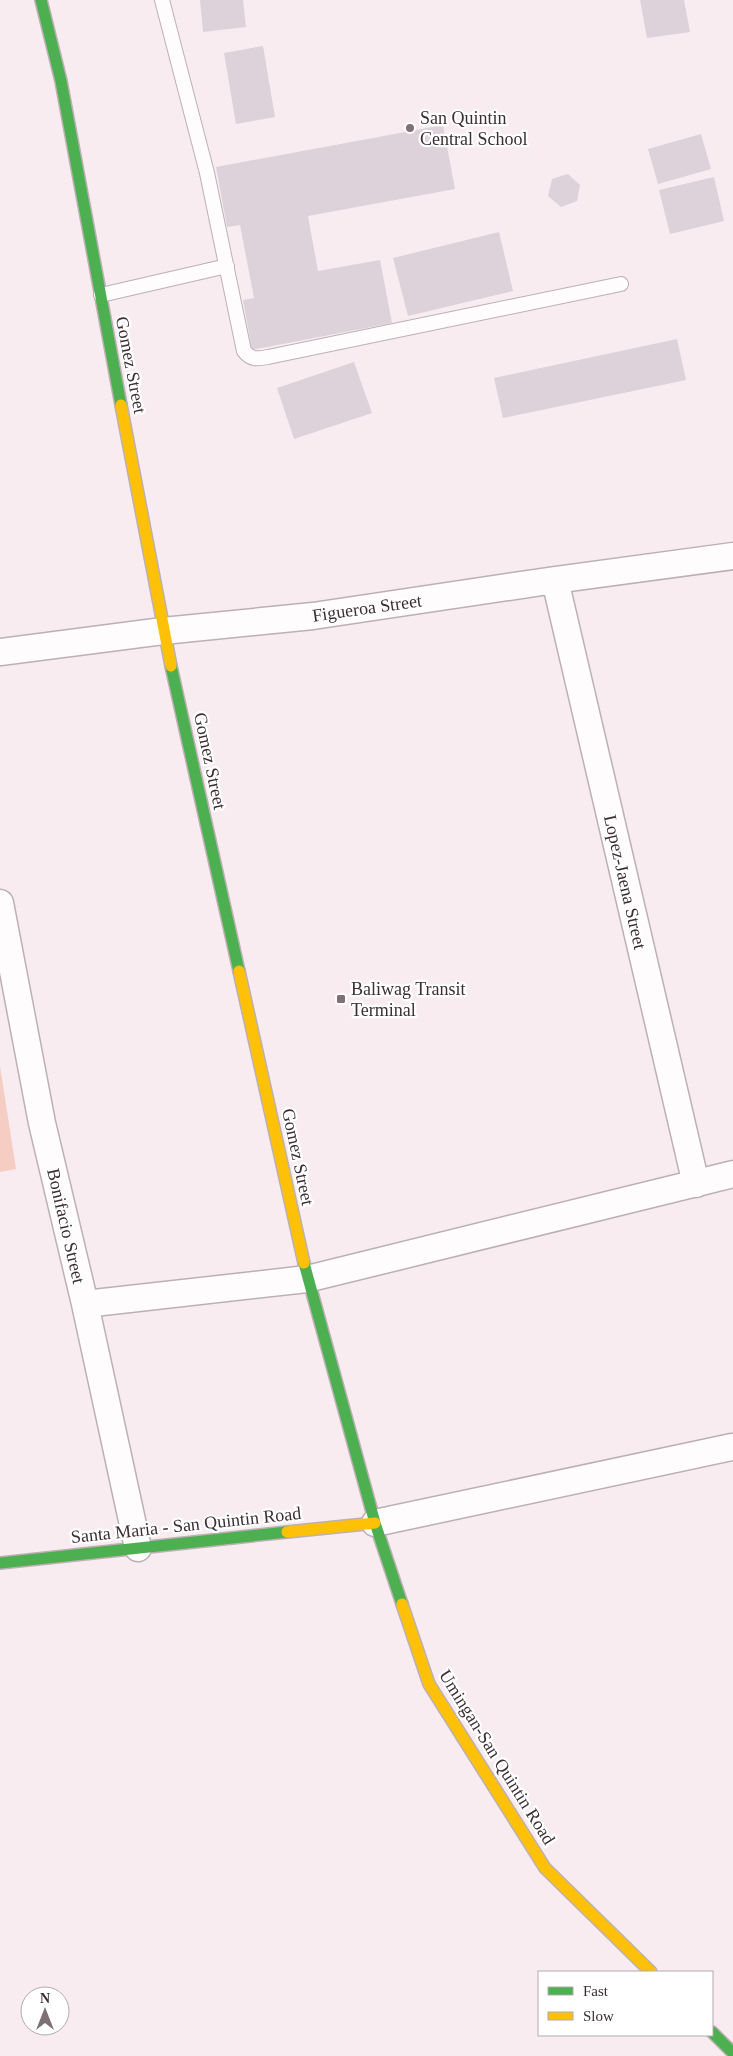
<svg xmlns="http://www.w3.org/2000/svg" width="733" height="2056" font-family="'Times New Roman',serif">
<style>
.green{fill:#f6cdc2}
.building{fill:#ddd2d9}
.lines{fill:none;stroke-linecap:round;stroke-linejoin:round}
.lane-casing{stroke:#bcb0b4;stroke-width:16}
.street-casing{stroke:#bcb0b4;stroke-width:29}
.fast-casing{stroke:#bcb0b4;stroke-width:14}
.slow-casing{stroke:#bcb0b4;stroke-width:14}
.lane{stroke:#fefcfd;stroke-width:14}
.street{stroke:#fefcfd;stroke-width:26}
.fast{stroke:#4caf50;stroke-width:11}
.slow{stroke:#ffc107;stroke-width:11}
.poi-dot{fill:#7e7075;stroke:#fff;stroke-width:2}
.labels{text-anchor:middle;dominant-baseline:central;stroke-width:4.5;stroke-linejoin:round;paint-order:stroke}
.poi-label{font-size:18px;fill:#3d2e33;stroke:#fff;text-anchor:start}
.street-label{font-size:18px;fill:#3d2e33;stroke:#fff}
</style>
<rect width="100%" height="100%" fill="#f8ecf0"/>
<path class="green" d="M0 1066 16 1169 0 1172Z"/>
<path class="building" d="M200 0H243L246 27 203 32Z
M640 0H684L690 32 647 38Z
M263 46 275 117 236 124 224 53Z
M443 125 455 189 308 216 318 271 380 260 392 323 252 350 243 300 254 298 240 225 227 227 216 167Z
M701 134 711 169 658 184 648 149Z
M568 174 580 185 577 201 561 207 548 196 552 179Z
M714 177 724 221 670 234 659 190Z
M499 232 513 291 408 316 393 258Z
M677 339 686 380 503 418 494 378Z
M354 362 372 413 294 439 277 388Z"/>
<g class="lines">
<defs>
<path id="lane" d="M162 0 207 173 244 351C251 360 257 359 268 357L621 284
M101 295 227 266"/>
<path id="street" d="M555 580 696 1184
M0 652 163 631 313 616 555 580 733 556
M0 903 42 1123 85 1304 138 1548
M85 1304 307 1279 733 1174
M375 1523 732 1447"/>
<path id="fast" d="M41 0 61 81 121 405
M171 666 239 971
M304 1263 375 1523 402 1604
M0 1563 287 1532
M712 2032 733 2053"/>
<path id="slow" d="M121 405 171 666
M239 971 304 1263
M287 1532 375 1523
M402 1604 429 1684 545 1868 651 1972"/>
</defs>
<use href="#lane" class="lane-casing"/>
<use href="#street" class="street-casing"/>
<use href="#fast" class="fast-casing"/>
<use href="#slow" class="slow-casing"/>
<use href="#lane" class="lane"/>
<use href="#street" class="street"/>
<use href="#fast" class="fast"/>
<use href="#slow" class="slow"/>
</g>
<g class="poi-dot">
<circle cx="410" cy="128" r="5"/>
<rect x="336" y="994" width="10" height="10" rx="2.5"/>
</g>
<g class="labels">
<g class="poi-label">
<text x="420" y="118">San Quintin<tspan x="420" dy="21">Central School</tspan></text>
<text x="351" y="989">Baliwag Transit<tspan x="351" dy="21">Terminal</tspan></text>
</g>
<g class="street-label">
<text transform="translate(131 365) rotate(79)">Gomez Street</text>
<text transform="translate(367 608) rotate(-8)">Figueroa Street</text>
<text transform="translate(210 761) rotate(78)">Gomez Street</text>
<text transform="translate(625 882) rotate(77)">Lopez-Jaena Street</text>
<text transform="translate(298 1157) rotate(78)">Gomez Street</text>
<text transform="translate(66 1226) rotate(77)">Bonifacio Street</text>
<text transform="translate(186 1525) rotate(-6)">Santa Maria - San Quintin Road</text>
<text transform="translate(497 1757) rotate(58)">Umingan-San Quintin Road</text>
</g>
</g>
<rect x="538" y="1971" width="175" height="65" fill="#ffffff" stroke="#b1abad"/>
<rect x="548" y="1987" width="25" height="8" fill="#4caf50" stroke="#b1abad"/>
<text x="583" y="1996" font-size="15" fill="#3d2e33">Fast</text>
<rect x="548" y="2012" width="25" height="8" fill="#ffc107" stroke="#b1abad"/>
<text x="583" y="2021" font-size="15" fill="#3d2e33">Slow</text>
<g transform="translate(45 2011)"><circle r="24" fill="#ffffff" stroke="#b1abad"/>
<path d="M0-4L9 19L0 12L-9 19Z" fill="#7e7075"/>
<text y="-8" font-size="14" font-weight="bold" text-anchor="middle" fill="#3d2e33">N</text>
</g>
</svg>
